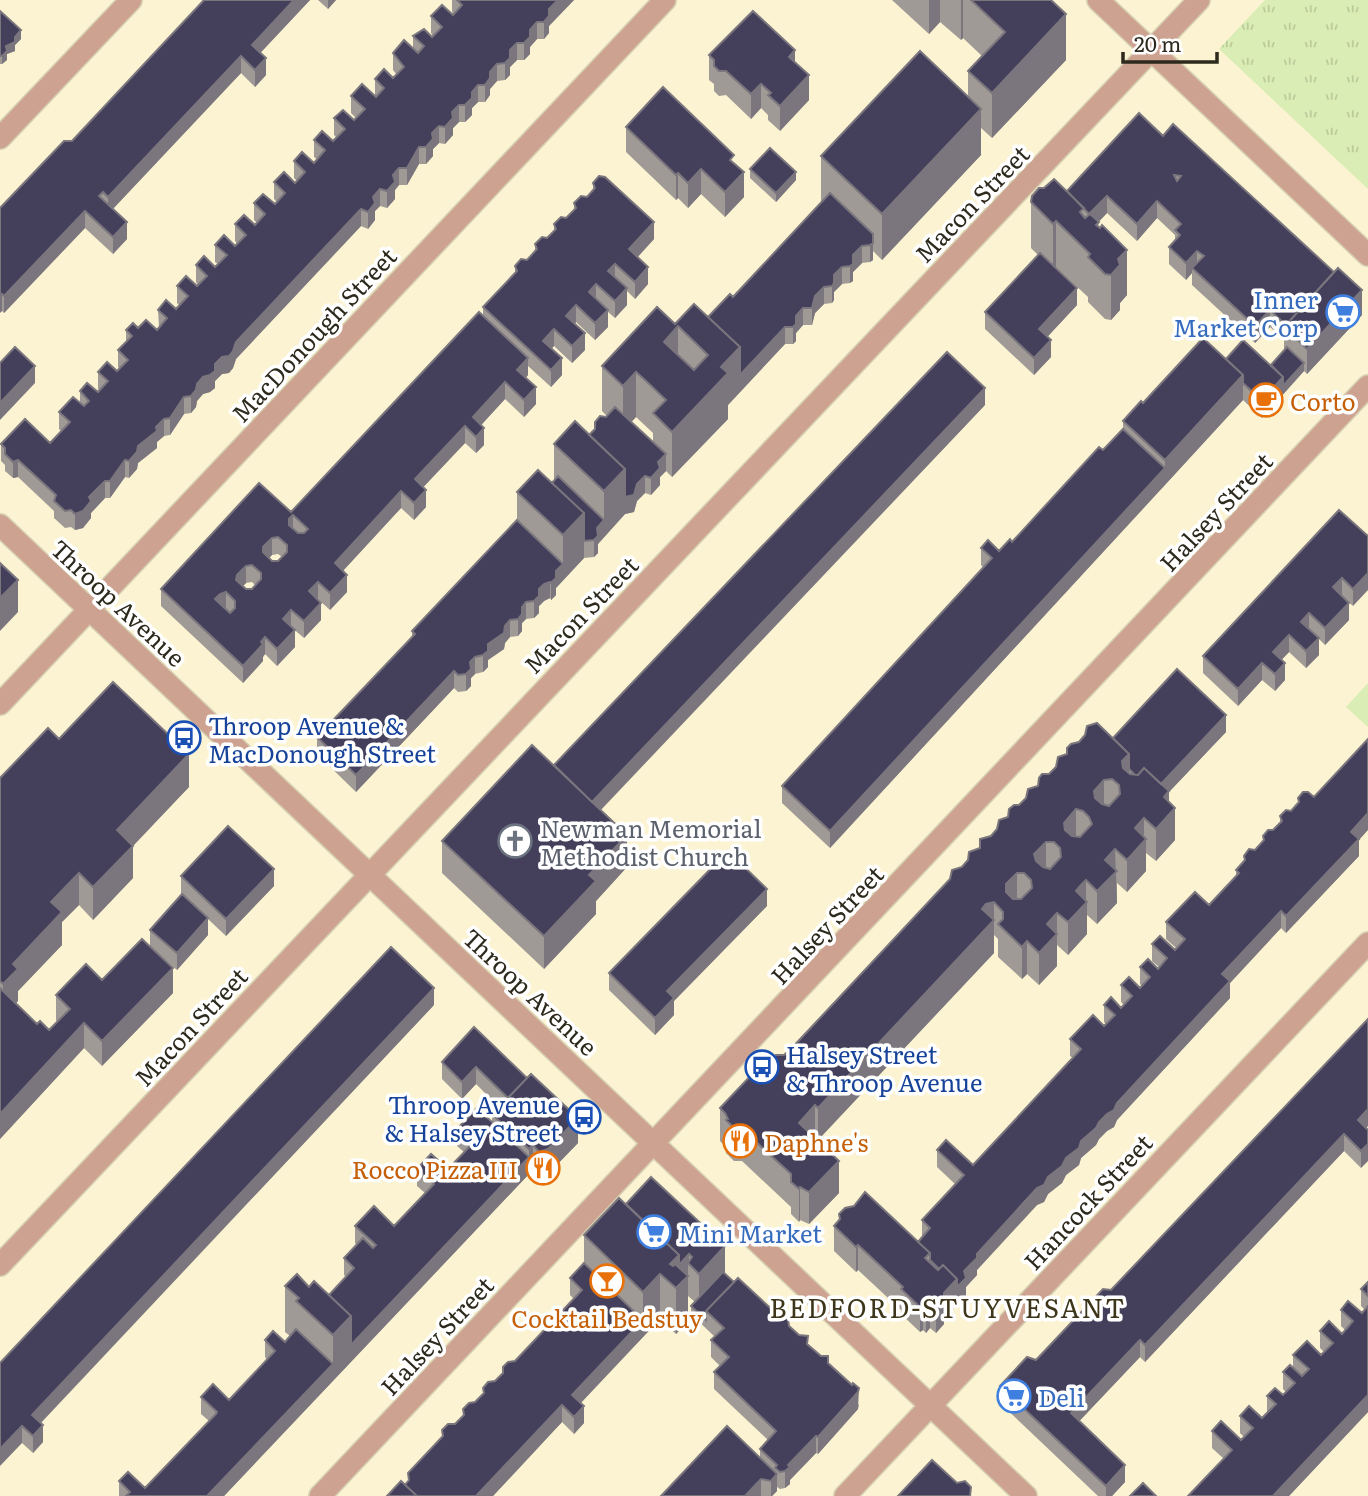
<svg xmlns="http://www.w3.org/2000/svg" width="1368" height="1496" font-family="Literata,serif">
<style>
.green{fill:#daedb4}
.park{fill:url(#park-tufts)}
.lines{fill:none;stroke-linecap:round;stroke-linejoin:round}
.minor-casing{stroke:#d6cfb1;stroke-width:24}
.minor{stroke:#cda290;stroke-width:21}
.wall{fill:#a09a96;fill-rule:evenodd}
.shaded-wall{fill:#7b767e}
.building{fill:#44405b;stroke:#7b767e;stroke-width:2;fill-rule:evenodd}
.labels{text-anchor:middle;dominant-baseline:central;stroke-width:7;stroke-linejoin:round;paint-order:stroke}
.street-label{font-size:24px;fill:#2d2a1d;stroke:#fff}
.shop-label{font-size:24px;fill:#366cbe;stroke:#fff;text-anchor:start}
.food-label{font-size:24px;fill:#c56008;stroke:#fff;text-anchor:start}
.transit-label{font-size:24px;fill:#164399;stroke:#fff;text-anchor:start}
.worship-label{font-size:24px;fill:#5b616d;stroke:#fff;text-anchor:start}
.neighbourhood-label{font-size:26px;letter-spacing:2px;fill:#3d361a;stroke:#fff}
</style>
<defs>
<pattern id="park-tufts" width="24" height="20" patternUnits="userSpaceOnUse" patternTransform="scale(1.75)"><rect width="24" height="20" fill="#daedb4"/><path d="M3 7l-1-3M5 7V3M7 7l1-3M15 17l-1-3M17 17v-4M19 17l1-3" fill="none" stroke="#bbcb9a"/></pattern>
</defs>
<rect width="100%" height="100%" fill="#fbf3d1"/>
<path class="green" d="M1368 683V727L1346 707Z"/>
<path class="park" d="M1265 0H1368V189L1219 49Z"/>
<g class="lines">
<defs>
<path id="minor" d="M1098 0 1368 255
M0 138 131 0
M0 525 1026 1496
M0 704 665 0
M0 1265 1199 0
M320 1496 1368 386
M845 1496 1368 943"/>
</defs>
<use href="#minor" class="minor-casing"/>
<use href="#minor" class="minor"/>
</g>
<path class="wall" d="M204 0H310L260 53 266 75 255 87 241 73 113 209 127 239 113 254 85 228 4 313 2 311 0 208 72 141Z
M318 0H336L328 9Z
M452 0H574L549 26V33L544 39H537L530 47V54L524 60H517L510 67V75L505 80 497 81 490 89V95L485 102H478L472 108V115L465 122H459L453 128V135L445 144 439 143 433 149V156L426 164H419L407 185H399L395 190V199L387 208 380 206 375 211V220L368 229 361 226 236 359 233 368 229 373 222 374 215 381V388L210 392 203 394 197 401 196 407 191 413 184 414 170 435 164 436 157 442V448L138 463 137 469 129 478 125 477 110 498H105L91 513V518L83 528 75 530 71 527 65 528 54 518V511L18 477 13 478 5 471V465L1 461V444L50 443 61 431 59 429V412L80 403V391L98 392 99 390 98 389V372L117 371 120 369 118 367V350L126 342V330L138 328 157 330 159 327 158 310 176 309 179 305 177 303V286H197L198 285 196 282V265L215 267 218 264 215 262V245L235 246 237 244 235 241V224L255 225 257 223 254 220V203L275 204 277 202 274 199V182L295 183 297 181 294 178V161L314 163 317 159 314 157V140L333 141 337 138 334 135V118L354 120 356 118 351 113V96H375V79L393 78 397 75 393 70V53L413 48V36L432 37 433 36 431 33V16L453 15 454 14 452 12Z
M892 0H1051L1066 60 992 138 981 128V155L882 260 873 251V260L870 262 862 263 853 272V281L850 283 842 284 834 292V300L832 303 824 304 815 313 812 325H803L796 333V341L793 344H785L728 405V419L672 477 666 471 660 477V485L651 495 645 493 637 501 634 512 625 514 598 544V553L594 557 584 558 556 588V595L551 600 550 598 544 601 539 606V613L534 618 526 619 522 623V631L518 636 510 637 505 643 504 649 488 660V667L483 672 475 674 471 678V686L466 691 458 692 454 688 356 792 317 754V737L412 637V631L517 520V492L552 483 554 481V444L589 435 607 416 602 411V366L675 324 708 317 733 297 822 202 821 201V156L968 97V71L982 56 963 38 961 40 940 22 929 34ZM636 417 653 433V442L631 422Z
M0 11 21 39 15 45V51L7 54V60L2 64H0Z
M709 55 795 62 809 100 780 131 768 120V115L761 108 751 119 726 95 719 96 714 91V84L709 80Z
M1139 113 1362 315 1307 374 1304 371 1262 418 1243 400 830 848 782 803V786L984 568 981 565V548L999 551 1012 542 1103 450 1123 429V421L1143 403 1226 359 1271 365 1284 351V340L1270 327 1255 343 1192 285V273L1186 280 1169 264V247L1175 240V235L1157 218 1137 241 1107 213 1098 222 1099 227 1127 295 1120 303V310L1111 320 1105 319 1088 302V297L1056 267H1055L1077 305 1047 337 1051 357 1034 375 985 329V312L1038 255 1031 248V202L1067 191Z
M626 127 734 164 744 197 725 217 701 194 688 208 678 198 676 200 626 152Z
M750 169 796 180 776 202 750 178Z
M593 183 654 239 638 257 648 284 635 299 627 291V305L615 318 608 312V327L595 340 576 322 575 324 585 350 572 363 554 346 552 348 562 375 551 387 528 366V375L526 378 536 404 524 417 505 399 481 425 484 445 476 453 465 443 423 487 426 507 414 520 401 508 343 571 347 592 330 610 318 599 321 620 304 638 291 627 295 647 277 666 265 654 263 657V661L243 683 161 606V589L291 512 483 316V307L515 274V266L527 260 535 252V244L547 238 554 232V224L566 218 574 210V203L587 197 593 190ZM278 554 282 557 278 561H272L269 558 272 555ZM252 582 255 585 252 589H246L243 586 246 583Z
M985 405 601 810 627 867 596 901V914L544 969 442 873V841L554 765Z
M1368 536 1353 606 1341 595 1349 620 1325 645 1319 639V655L1306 668 1289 652 1281 660 1285 680 1275 691 1262 680 1238 706 1203 673V656Z
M1226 732 1169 792V802L1175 840 1156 861 1146 853V871L1127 892 1117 883V903L1097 924 1087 915V934L1068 955 1057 945V966L1039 985 1027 974 1022 979 998 957V939L994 935V953L818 1140 839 1193 809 1224 800 1220 799 1222 791 1214V1207L742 1161H734L726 1153 725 1146 720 1141V1108L763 1069 784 1055 1067 754 1113 738Z
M59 739 189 787 133 845V878L93 920 79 905 62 922V945L18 991V1001L16 1003 37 1024 49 1030 57 1022 56 1020V995L102 980 173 993 102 1066 84 1048 0 1139V778Z
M1298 798 1359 840V856L1286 933 1281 928 1230 983V998L1117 1120 1114 1127 1107 1131 1099 1139 1096 1145 1081 1158 1079 1165 1066 1175 1062 1183 1048 1194 1044 1202 1037 1205 977 1270V1275L966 1287V1295L944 1318V1324L936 1333 930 1328 926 1333 923 1330 920 1332 901 1314V1310L858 1270 856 1272 834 1251V1226L918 1242 922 1237V1220L955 1184 937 1167V1150L973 1165 1073 1058 1070 1056V1039L1104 1026 1106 1024 1104 1022V1005L1121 1008 1124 1005 1121 1002V985L1140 988 1142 986 1140 984V967L1158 969 1159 967 1152 961V944L1175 950 1176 948 1166 939V922L1209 905 1236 876V870L1244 861V856L1255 850 1263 841V836L1273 830 1280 822V816L1291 811 1298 804Z
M181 876 274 886 226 936 208 919V935L177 970 150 947V930L194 905 181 893Z
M767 906 674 1001V1015L655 1035 609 990V973Z
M434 1005 41 1423 43 1442 33 1453 22 1443 0 1363Z
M1368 1019 1366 1128 1361 1168 1344 1151 1145 1362 1140 1357 1079 1421 1125 1482 1112 1496H1098L1000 1403V1386L1036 1360 1111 1290Z
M474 1027 578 1143 548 1174 539 1177 533 1170 529 1174 224 1496H119V1481L145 1488 209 1421 201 1414V1397L229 1400 267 1360 265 1357V1340L285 1342 290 1336 285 1332V1286L309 1287 329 1295 346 1277 344 1275V1258L357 1245 355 1243V1226H394L425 1193 417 1186V1169H448L464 1152 457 1146V1129L492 1122V1114L499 1107 476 1084 462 1099 442 1079V1062Z
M626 1204 725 1273 734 1282 789 1326 828 1363 859 1405 858 1409 818 1454 816 1453 790 1480V1484L785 1488 780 1489 777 1487V1491L772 1496H661L760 1457V1449L768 1440 714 1389V1372L720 1366 711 1357V1340L715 1337 691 1314V1306L695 1302 688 1296V1321L676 1334 660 1319 581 1403 584 1423 574 1434 562 1422 493 1496H387L408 1482V1473L442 1437V1430L455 1424 463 1415V1409L475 1402 483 1394V1388L495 1381 574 1299 570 1295V1278L584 1263V1235Z
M1368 1282V1412L1289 1496H1188L1224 1459 1212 1448V1431L1241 1440 1244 1437 1240 1433V1416L1262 1418 1267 1413V1396L1283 1395 1286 1392 1283 1389V1372L1293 1368V1355H1321L1324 1352 1320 1348V1331L1342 1334 1345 1330 1341 1326V1310L1362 1313 1365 1310 1361 1306V1289Z"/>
<path class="shaded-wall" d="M294 0H310L252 62V45Z
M328 0H336L328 9Z
M558 0H574L549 26V33L544 39V22L549 9Z
M929 0H940V22L929 34Z
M961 0H963V38L961 40Z
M1066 14V60L992 138V93Z
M537 22V39L530 47V54L524 60V43L530 30Z
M21 30V39L15 45V51L7 54V60L2 64V56L6 46Z
M517 43V60L510 67V75L505 80V63L510 50Z
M795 50V75L789 57Z
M241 56V73L108 214V197Z
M266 58V75L255 87V70Z
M497 64V81L490 89V95L485 102V85L490 72Z
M809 75V100L780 131V106Z
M761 84V108L751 119V94Z
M478 85V102L472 108V115L465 122V105L472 92Z
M459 105V122L453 128V135L445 144V127L452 112Z
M981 109V155L882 260V214Z
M439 126V143L433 149V156L426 164V147L432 133Z
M419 147V164L407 185V168Z
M399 168V185L395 190V199L387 208V191L393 175Z
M701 169V194L688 208V183Z
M744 172V197L725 217V192Z
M796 172V180L776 202V193Z
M678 173V198L676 200V175Z
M380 189V206L375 211V220L368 229V212L373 197Z
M1107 196V213L1090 231V214Z
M1157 201V218L1137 241V224Z
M361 209V226L236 359 233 368 229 373 222 374 215 381V388L210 392 203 394 197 401 196 407 191 413V396L197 384Z
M85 211V228L4 313V296Z
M1056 221V267L1053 270V224Z
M127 222V239L113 254V237Z
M654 222V239L629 266V249Z
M873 234V260L870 262V245Z
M862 246V263L853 272V281L850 283V266L853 255Z
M1127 250V295L1120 303V310L1111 320V275L1118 259Z
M1197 251V268H1192V273L1186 280V263Z
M615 264V281L608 271Z
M648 267V284L635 299V282Z
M842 267V284L834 292V300L832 303V286L834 275Z
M596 284V301L589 292Z
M824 287V304L815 313 812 325V308L815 296Z
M627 288V305L615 318V301Z
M1077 288V305L1039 346V329Z
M1362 290V315L1307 374V349Z
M2 294V311L0 313V296Z
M576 305V322L566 333V316Z
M803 308V325L796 333V341L793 344V327L796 316Z
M608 310V327L595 340V323Z
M1270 310V327L1255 343V326Z
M678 326V372L664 342Z
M785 327V344L728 405V419L672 477V432L721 367 740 347Z
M554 329V346L543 358V341Z
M585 333V350L572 363V346Z
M1051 340V357L1034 375V358Z
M528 358V375L517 387V370Z
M562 358V375L551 387V370Z
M1304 363V371L1262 418V401L1283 377Z
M35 366V383L0 420V403Z
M636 372V417L623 431V386Z
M1243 375V400L1165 485V460Z
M505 382V399L473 434V417Z
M536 387V404L524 417V400Z
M985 388V405L590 821V804Z
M184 397V414L170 435V418Z
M164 419V436L157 442V448L138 463 137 469 129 478V461L138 446Z
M465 426V443L415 496V479Z
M484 428V445L476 453V437Z
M666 454V471L660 477V485L651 495V478L658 462Z
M18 460V477L13 478V462Z
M125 460V477L110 498V481Z
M1165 468V485L830 848V831Z
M625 469 637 484 645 476V493L637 501 634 512 625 514 598 544V553L594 557V540L597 528 604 520V491Z
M105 481V498L91 513V518L83 528 75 530V514Z
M426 490V507L414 520V503Z
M401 491V508L339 575 335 563Z
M584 513V558L556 588V595L551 600V583L556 571 563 564V535Z
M293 515V532L289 536V519Z
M272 538V555L263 564V547Z
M246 566V583L237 592V575Z
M1368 573V590L1353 606V589Z
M347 575V592L330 610V593Z
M1342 578V595L1333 587Z
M18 580V612L0 631V598Z
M318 582V599L309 591Z
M550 582V598L544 601 539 606V613L534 618V601L539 589 544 584Z
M226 592V609L215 599 220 594Z
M526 602V619L522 623V631L518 636V619L522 607Z
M321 603V620L304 638V621Z
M1349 603V620L1325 645V628Z
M291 610V627L283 619Z
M1309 613V630L1301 622Z
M510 620V637L505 643 504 649 488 660V667L483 672V655L488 644Z
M295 630V647L277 666V649Z
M1289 635V652L1273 669V652Z
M265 637V654L263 657V661L243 683V666Z
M1319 638V655L1306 668V651Z
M475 657V674L471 678V686L466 691V674L470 662Z
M1262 663V680L1238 706V689Z
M1285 663V680L1275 691V674Z
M454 671V688L356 792V775Z
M1226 715V732L1169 792V814L1175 808V840L1156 861V829L1153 792Z
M189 754V787L117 863V830Z
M1129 754V786L1122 794V761Z
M1104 780V812L1094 824V791Z
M1076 809V842L1064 855V823Z
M1368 813V830L1359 840V856L1286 933V916L1351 832Z
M1144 818V841L1146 839V871L1127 892V860L1135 828Z
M627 835V867L596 901V914L544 969V936L589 875Z
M1046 842V875L1034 887V854Z
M133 846V878L93 920V887Z
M1115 849 1117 903 1097 924V891L1105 860Z
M274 869V886L226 936V919Z
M79 873V905L62 922V945L18 991V1001L3 1016V984L13 964 51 902Z
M1017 873V905L1006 917V884Z
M1086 880V903L1087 902V934L1068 955V922L1076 891Z
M767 889V906L674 1001V1015L655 1035V1018L667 991Z
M994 902V953L818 1140V1108L982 909 986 904Z
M1281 911V928L1230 983V998L1117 1120 1114 1127 1107 1131 1099 1139 1096 1145 1081 1158 1079 1165 1066 1175 1062 1183 1048 1194 1044 1202 1037 1205 977 1270V1275L966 1287V1295L944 1318V1324L936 1333V1308L944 1293 964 1271 977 1254 1117 1103 1222 974Z
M1057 913V966L1039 985V953L1047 924Z
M208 918V935L177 970V953Z
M1027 941V974L1022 979V947Z
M173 968V993L102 1066V1041Z
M434 988V1005L32 1432V1415Z
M84 1023V1048L0 1139V1114Z
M476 1067V1084L462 1099V1082Z
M815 1105V1137L799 1123Z
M1368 1109V1126L1358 1137V1120Z
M578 1118V1143L548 1174 539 1177V1152Z
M1344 1134V1151L1145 1362V1345Z
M1368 1144V1161L1361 1168V1151Z
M533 1145V1170L529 1174V1149Z
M529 1157V1174L224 1496H207L333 1364V1335L351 1316Z
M839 1161V1193L809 1224V1192Z
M800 1187V1220L799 1222V1189Z
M858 1245V1270L856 1272V1247Z
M725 1246V1279L699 1306V1274Z
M689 1254V1264L688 1263V1321L676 1334V1288L670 1264 679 1255Z
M660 1274V1319L643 1337V1292Z
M930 1303V1328L926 1333V1308Z
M923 1305V1330L920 1332V1307Z
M643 1320V1337L572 1412V1395Z
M1140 1340V1357L1071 1430V1413Z
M859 1388 858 1409 818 1454V1437Z
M1368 1395V1412L1289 1496H1273Z
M562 1405V1422L493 1496H476Z
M584 1406V1423L574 1434V1417Z
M43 1425V1442L33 1453V1436Z
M22 1426V1443L0 1466V1449Z
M816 1436V1453L790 1480V1484L785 1488V1471L788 1465Z
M1125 1465V1482L1112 1496H1106V1486Z
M777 1474V1491L772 1496H771V1481Z
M761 1479V1496H745Z"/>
<path class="building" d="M204 0H294L252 45 266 58 255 70 241 56 108 197 103 192 99 196 127 222 113 237 85 211 4 296 2 294 0 296V208L64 141H72Z
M457 0H558L549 9V16L544 22H537L530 30V37L524 43H517L510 50V58L505 63 497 64 490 72V78L485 85H478L472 92V98L465 105H459L452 112 453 118 445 127 439 126 432 133 433 139 426 147H419L407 168H399L393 175 395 182 387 191 380 189 373 197 375 203 368 212 361 209 236 342 233 351 229 356 222 357 215 364V371L210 375 203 377 197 384 196 390 191 396 184 397 170 418 164 419 156 427 157 431 138 446 137 452 129 461 125 460 110 481H105L89 497 91 501 83 511 75 514 71 510 65 511 54 501 56 495 18 460 13 462 5 454V448L1 444 25 419 50 443 70 422 59 412 73 397 84 406 89 401 80 391 87 383 98 392 108 381 98 372 107 362 117 371 128 360 118 350 132 336 126 330 133 323 138 328 146 320 157 330 167 318 158 310 166 300 176 309 188 296 177 286 186 276 197 286 207 276 196 265 204 256 215 267 227 255 215 245 224 235 235 246 246 235 235 224 244 215 255 225 265 214 254 203 263 194 275 204 285 193 274 182 284 172 295 183 305 172 294 161 302 152 314 163 325 150 314 140 322 131 333 141 345 129 334 118 343 110 354 120 365 109 351 96 362 84 376 97 384 88 375 79 384 69 393 78 404 67 393 53 404 40 418 53 424 46 413 36 424 29 432 37 442 27 431 16 442 5 453 15 462 5Z
M971 0H1051L1066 14 992 93 968 71 1005 32Z
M0 11 21 30 15 37V42L6 46 7 51 2 56H0Z
M753 11 795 50 789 57 809 75 780 106 768 95 771 93 761 84 751 94 726 71H719L714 66V60L709 55Z
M920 51 981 109 882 214 821 156Z
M663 87 734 155 730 160 744 172 725 192 701 169 688 183 678 173 676 175 626 127Z
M1139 113 1163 136 1173 124 1334 272 1286 325 1270 310 1255 326 1192 268 1204 256 1197 251 1186 263 1169 247 1180 235 1175 230 1181 224 1157 201 1137 224 1107 196 1089 214 1067 191ZM1174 175 1181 176 1177 181Z
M770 148 796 172 776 193 750 169Z
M599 176 605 177 654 222 629 249 648 267 635 282 615 264 608 271 627 288 615 301 596 284 589 292 608 310 595 323 576 305 566 316 585 333 572 346 554 329 543 341 562 358 551 370 483 307 517 271 515 266 521 259 527 260 537 249 535 244 542 237 547 238 556 229 554 224 561 217 566 218 576 208 574 203 581 196 587 197 595 188 593 183Z
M1054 179 1084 208 1080 212 1085 218 1090 214 1099 222 1096 225 1100 228 1102 225 1127 250 1118 259 1120 265 1111 275 1105 274 1088 257 1090 254 1056 221 1053 224 1031 202 1032 196 1039 188H1044Z
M830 193 873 234V243L870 245 862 246 853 255V264L850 266 842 267 834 275V283L832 286 824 287 815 296 812 308H803L796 316V324L793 327H785L740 375V347L708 317 730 294 733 297Z
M1040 253 1077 288 1039 329 1051 340 1034 358 985 312Z
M1338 268 1362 290 1307 349 1284 327Z
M694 304 740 347 721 367 728 373 672 432 653 413 666 400 645 380 636 372 623 386 602 366 657 307 675 324ZM678 326 708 355 694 370 664 342Z
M479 312 528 358 517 370 536 387 524 400 505 382 473 417 484 428 476 437 465 426 415 479 426 490 414 503 401 491 335 563 347 575 330 593 318 582 309 591 321 603 304 621 291 610 283 619 295 630 277 649 265 637 261 642 263 644 243 666 161 589 259 483 291 512ZM293 515 308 529 304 533H298L289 525V519ZM278 537 287 545V552L278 561H272L263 552V547L272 538ZM252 565 261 573V579L252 589H246L236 580 237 575 246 566ZM226 592 235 601V608L230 613 215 599 220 594Z
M1203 338 1243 375 1165 460 1123 421 1141 401 1143 403Z
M1243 340 1283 377 1262 401 1243 383V375L1226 359Z
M15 347 35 366 0 403V363Z
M1287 347 1304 363 1283 386V377L1271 365Z
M947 352 985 388 592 802 554 765Z
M615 407 666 454 658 462 660 468 651 478 645 476 637 484 634 495 625 497V469L589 435 595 429V422L600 416 606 417Z
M575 421 625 469 604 491 554 444Z
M1123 429 1165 468 830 831 782 786 992 558 981 548 988 540 999 551 1010 539 1012 542 1099 447 1103 450Z
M538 470 584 513 563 535 517 492Z
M558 476 604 520 597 528 598 536 594 540 584 541V513L552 483Z
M1339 510 1368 536V573L1353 589 1342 578 1333 587 1349 603 1325 628 1309 613 1301 622 1319 638 1306 651 1289 635 1273 652 1285 663 1275 674 1262 663 1238 689 1203 656Z
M517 520 563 564 556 571V578L551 583 550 582 544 584 539 589V596L534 601 526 602 522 607V614L518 619 510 620 505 626 504 633 488 644V651L483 655 475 657 470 662 471 669 466 674 458 675 454 671 356 775 317 737 415 634 412 631Z
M0 563 18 580 0 598Z
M1177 669 1226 715 1161 784 1144 768 1138 775H1135L1129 769V754L1113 738Z
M113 682 189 754 117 830 133 846 93 887 79 873 51 902 62 912 13 964 18 969 3 984 0 981V778L48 728 59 739Z
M1097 723 1129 754 1122 761 1123 768 1130 774 1138 775 1144 768 1169 791 1164 797 1175 808 1156 829 1144 818 1135 828 1146 839 1127 860 1115 849 1105 860 1117 871 1097 891 1086 880 1081 885 1076 891 1087 902 1068 922 1057 913 1047 924 1057 934 1039 953 1027 941 1022 947 998 924 1003 919V912L994 902 986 904 982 909 994 920 818 1108 815 1105 799 1123 839 1161 809 1192 800 1187 799 1189 791 1182V1174L742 1129 734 1128 726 1120 728 1119 725 1113 720 1108 757 1069H763L776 1055H784L791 1049 950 879 952 870 962 867 968 860 969 852 980 848V839L991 836 997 829 999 820 1008 817 1009 809 1014 805H1019L1026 798 1028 789 1038 786 1039 778 1042 774H1049L1056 767 1058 757 1067 754V748L1071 744 1079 742 1085 735 1087 726ZM1112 779 1119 785 1120 794 1109 806 1102 804 1095 798 1094 791 1104 780ZM1076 809 1083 811 1089 817 1092 824 1080 837 1072 836 1065 830 1064 823ZM1046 842H1054L1060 848 1061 857 1050 869 1043 867 1036 861 1034 854ZM1017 873H1024L1031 880 1032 888 1021 899H1013L1006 892V884Z
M1368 739V813L1351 832 1359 839 1286 916 1281 911 1222 974 1230 981 1117 1103 1114 1110 1107 1114 1099 1122 1096 1128 1081 1141 1079 1148 1066 1158 1062 1166 1048 1177 1044 1185 1037 1188 977 1254V1258L964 1271 966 1278 957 1287V1279L943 1265 939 1269 930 1260V1253L918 1242 930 1228 922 1220 964 1175 937 1150 946 1140 973 1165 1081 1049 1070 1039 1093 1015 1104 1026 1115 1015 1104 1005 1111 997 1121 1008 1132 996 1121 985 1129 977 1140 988 1150 977 1140 967 1148 959 1158 969 1167 958 1152 944 1160 936 1175 950 1185 939 1166 922 1195 892 1209 905 1239 873 1236 870 1245 860 1244 856 1249 849 1255 850 1264 840 1263 836 1268 830H1273L1282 821 1280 816 1286 810 1291 811 1299 802 1298 798 1303 792H1308L1314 797Z
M532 745 627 835 589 875 596 881 544 936 442 841Z
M228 826 274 869 226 919 181 876Z
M728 851 767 889 667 991 674 998 655 1018 609 973Z
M182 894 208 918 177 953 150 930Z
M142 939 173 968 102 1041 84 1023 0 1114V988L37 1024 40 1021 49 1030 70 1009 56 995 86 964 102 980Z
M391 947 434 988 32 1415 43 1425 33 1436 22 1426 0 1449V1363Z
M1368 1019V1109L1358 1120 1368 1130V1144L1361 1151 1344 1134 1145 1345 1140 1340 1071 1413 1125 1465 1106 1486 1000 1386 1027 1357 1036 1360 1103 1289 1111 1290Z
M474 1027 527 1078 508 1098 476 1067 462 1082 442 1062Z
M531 1074 578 1118 548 1149 539 1152 533 1145 529 1149 492 1114Z
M477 1108 529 1157 351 1345V1316L329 1295 354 1268 344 1258 363 1238 373 1248 376 1245 355 1226 374 1206 394 1226 434 1184 417 1169 431 1154 448 1169 473 1143 457 1129Z
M651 1177 725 1246 699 1274 688 1263 692 1257 689 1254 679 1265V1255L626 1204Z
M865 1192 930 1253 925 1258 938 1270 943 1265 957 1279 944 1293V1299L936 1308 930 1303 926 1308 923 1305 920 1307 901 1289 903 1287 858 1245 856 1247 834 1226 840 1219 839 1214 845 1208 854 1206Z
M619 1198 679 1255 670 1264 673 1266 675 1264 688 1276 676 1288 660 1274 643 1292 584 1235Z
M584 1263 643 1320 572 1395 584 1406 574 1417 562 1405 476 1496H417L405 1485 409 1480 408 1473 443 1436 442 1430 448 1424H455L464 1415 463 1409 469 1403 475 1402 484 1393 483 1388 488 1382 495 1381 503 1373V1367L508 1362 515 1361 582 1290 570 1278Z
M723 1272 734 1282 706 1311V1320L691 1306Z
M297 1274 309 1287 314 1281 351 1316 333 1335 296 1301 299 1298 285 1286Z
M738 1278 780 1317 788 1319 789 1326 799 1335 808 1336 807 1344 821 1356H828V1363L852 1385 853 1383 859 1388 858 1392 818 1437 816 1436 788 1465 790 1467 785 1471 780 1472 775 1468 777 1465 760 1449 776 1431 714 1372 729 1357 711 1340 724 1328 706 1311Z
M1368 1282V1296L1361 1289Z
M1348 1301 1362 1313 1368 1306V1395L1273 1496H1188L1232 1450 1212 1431 1221 1421 1241 1440 1253 1428 1240 1416 1249 1406 1262 1418 1276 1404 1267 1396 1275 1388 1283 1395 1295 1383 1283 1372 1290 1365 1302 1376 1309 1369 1293 1355 1307 1341 1321 1355 1333 1343 1320 1331 1329 1321 1342 1334 1353 1321 1341 1310Z
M296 1329 333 1364 207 1496H126L130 1492 119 1481 128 1472 145 1488 216 1414 217 1412 201 1397 213 1384 229 1400 275 1351 265 1340 273 1331 285 1342Z
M727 1426 777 1474 771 1481 761 1479 745 1496H661Z
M932 1460 957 1483 965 1481 971 1487 970 1496H898Z
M401 1481 417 1496H387Z
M1143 1483 1156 1496H1130Z"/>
<defs>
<symbol id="supermarket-ring" viewBox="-11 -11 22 22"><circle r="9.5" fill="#fff" stroke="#3f7fe0" stroke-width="1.5"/><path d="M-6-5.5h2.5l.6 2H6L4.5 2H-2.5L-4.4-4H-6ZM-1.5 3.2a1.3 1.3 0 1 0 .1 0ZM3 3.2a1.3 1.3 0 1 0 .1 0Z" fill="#3f7fe0"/></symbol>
<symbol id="cafe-ring" viewBox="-11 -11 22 22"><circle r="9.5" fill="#fff" stroke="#e8710a" stroke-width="1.5"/><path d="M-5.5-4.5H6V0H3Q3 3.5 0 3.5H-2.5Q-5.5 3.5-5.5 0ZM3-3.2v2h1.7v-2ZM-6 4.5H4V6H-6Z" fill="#e8710a"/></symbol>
<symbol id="bus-ring" viewBox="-11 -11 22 22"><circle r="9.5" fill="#fff" stroke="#1a4fb4" stroke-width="1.5"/><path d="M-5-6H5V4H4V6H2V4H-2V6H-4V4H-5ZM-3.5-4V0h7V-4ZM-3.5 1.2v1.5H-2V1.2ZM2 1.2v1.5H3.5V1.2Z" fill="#1a4fb4"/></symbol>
<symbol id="church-ring" viewBox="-11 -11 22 22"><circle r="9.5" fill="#fff" stroke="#6b7280" stroke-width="1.5"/><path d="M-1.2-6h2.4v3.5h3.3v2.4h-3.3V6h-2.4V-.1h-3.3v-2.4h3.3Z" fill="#6b7280"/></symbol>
<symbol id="restaurant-ring" viewBox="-11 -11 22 22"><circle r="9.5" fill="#fff" stroke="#e8710a" stroke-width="1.5"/><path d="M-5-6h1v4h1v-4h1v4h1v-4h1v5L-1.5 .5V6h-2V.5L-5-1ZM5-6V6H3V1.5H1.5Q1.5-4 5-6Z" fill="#e8710a"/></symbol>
<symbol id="bar-ring" viewBox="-11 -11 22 22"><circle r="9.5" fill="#fff" stroke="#e8710a" stroke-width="1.5"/><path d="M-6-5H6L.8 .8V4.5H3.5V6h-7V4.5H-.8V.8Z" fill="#e8710a"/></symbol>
</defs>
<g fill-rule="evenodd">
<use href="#supermarket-ring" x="1324" y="293" width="38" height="38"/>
<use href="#cafe-ring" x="1247" y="381" width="38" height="38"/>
<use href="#bus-ring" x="165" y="719" width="38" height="38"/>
<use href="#church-ring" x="496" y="822" width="38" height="38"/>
<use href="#bus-ring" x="743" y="1048" width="38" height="38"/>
<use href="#bus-ring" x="565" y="1098" width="38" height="38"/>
<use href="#restaurant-ring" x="721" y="1122" width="38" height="38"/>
<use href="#restaurant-ring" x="524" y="1149" width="38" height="38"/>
<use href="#supermarket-ring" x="635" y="1213" width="38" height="38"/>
<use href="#bar-ring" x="588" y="1262" width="38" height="38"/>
<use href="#supermarket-ring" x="995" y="1377" width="38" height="38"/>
</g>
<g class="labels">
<g class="street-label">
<text transform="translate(971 203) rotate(-46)">Macon Street</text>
<text transform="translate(313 334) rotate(-47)">MacDonough Street</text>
<text transform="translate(1215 511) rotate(-47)">Halsey Street</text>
<text transform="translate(119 602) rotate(43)">Throop Avenue</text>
<text transform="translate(580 614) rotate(-46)">Macon Street</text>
<text transform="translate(826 924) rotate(-47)">Halsey Street</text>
<text transform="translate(531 991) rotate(43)">Throop Avenue</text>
<text transform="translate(190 1026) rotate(-47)">Macon Street</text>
<text transform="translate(1087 1201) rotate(-47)">Hancock Street</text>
<text transform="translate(436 1335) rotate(-47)">Halsey Street</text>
</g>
<g class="shop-label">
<text x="1318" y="298" text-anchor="end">Inner<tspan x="1318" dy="28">Market Corp</tspan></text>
<text x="678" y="1232">Mini Market</text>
<text x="1038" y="1396">Deli</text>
</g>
<g class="food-label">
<text x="1290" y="400">Corto</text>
<text x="764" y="1141">Daphne's</text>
<text x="518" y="1168" text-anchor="end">Rocco Pizza III</text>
<text x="607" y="1317" text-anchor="middle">Cocktail Bedstuy</text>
</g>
<g class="transit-label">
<text x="208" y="724">Throop Avenue &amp;<tspan x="208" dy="28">MacDonough Street</tspan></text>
<text x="786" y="1053">Halsey Street<tspan x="786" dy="28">&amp; Throop Avenue</tspan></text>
<text x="560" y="1103" text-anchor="end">Throop Avenue<tspan x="560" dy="28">&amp; Halsey Street</tspan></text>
</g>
<g class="worship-label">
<text x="540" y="827">Newman Memorial<tspan x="540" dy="28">Methodist Church</tspan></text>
</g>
<g class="neighbourhood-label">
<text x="948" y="1306">BEDFORD-STUYVESANT</text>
</g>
</g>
<path d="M1123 52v10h94v-10" fill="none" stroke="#2d2a1d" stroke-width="3.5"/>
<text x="1134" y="52" font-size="21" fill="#2d2a1d" stroke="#ffffff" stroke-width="5" paint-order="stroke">20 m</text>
</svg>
